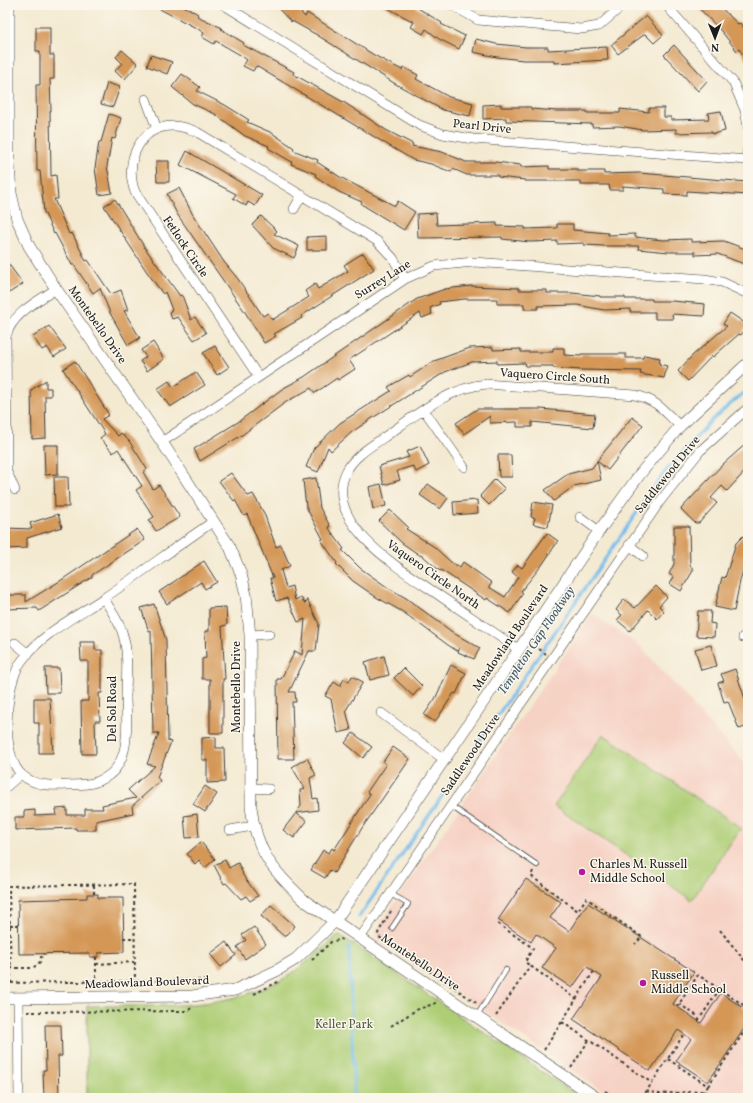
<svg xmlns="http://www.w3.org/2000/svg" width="753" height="1103" font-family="Vollkorn,serif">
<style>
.built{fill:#f6d2c4}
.green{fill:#aece76;stroke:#657549}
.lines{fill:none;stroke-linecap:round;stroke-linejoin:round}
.stream{stroke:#75bded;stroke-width:3}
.building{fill:#d49757}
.service-casing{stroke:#3c3b37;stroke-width:6}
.minor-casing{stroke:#3c3b37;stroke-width:10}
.tertiary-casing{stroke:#3c3b37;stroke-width:12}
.path{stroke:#3c3b37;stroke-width:2;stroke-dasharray:3 3;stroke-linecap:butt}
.service{stroke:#fff;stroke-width:4.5}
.minor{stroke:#fff;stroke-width:9}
.tertiary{stroke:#fff;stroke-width:11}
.poi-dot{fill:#b5179e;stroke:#fbf7ec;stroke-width:1.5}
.labels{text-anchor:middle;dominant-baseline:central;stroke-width:3;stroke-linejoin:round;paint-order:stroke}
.street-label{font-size:12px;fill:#1c1c1c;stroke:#fbf7ec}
.poi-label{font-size:12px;fill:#1c1c1c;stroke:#fbf7ec;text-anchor:start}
.park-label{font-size:12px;fill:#4f5a3c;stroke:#fbf7ec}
.water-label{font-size:13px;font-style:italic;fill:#405c70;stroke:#fbf7ec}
</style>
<rect width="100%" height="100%" fill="#fbf7ec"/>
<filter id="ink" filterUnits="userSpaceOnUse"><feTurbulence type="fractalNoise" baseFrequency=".025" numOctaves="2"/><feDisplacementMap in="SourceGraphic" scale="8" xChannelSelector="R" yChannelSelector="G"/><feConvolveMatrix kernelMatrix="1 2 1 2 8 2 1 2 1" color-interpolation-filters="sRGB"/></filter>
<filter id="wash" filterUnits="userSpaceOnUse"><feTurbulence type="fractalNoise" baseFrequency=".012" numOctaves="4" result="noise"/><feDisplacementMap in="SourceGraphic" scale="16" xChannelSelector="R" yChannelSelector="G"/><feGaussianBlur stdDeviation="0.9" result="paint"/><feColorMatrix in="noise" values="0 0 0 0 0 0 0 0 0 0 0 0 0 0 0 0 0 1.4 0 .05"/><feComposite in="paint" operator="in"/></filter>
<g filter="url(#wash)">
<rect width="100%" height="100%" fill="#f4ead2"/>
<path class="built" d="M592 614 640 646 748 767V1098H613L377 939 375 936V932Z"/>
<path class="green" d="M603 734 741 828 692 900 554 806Z
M340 935 581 1098H87V1006C151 1005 220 1012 279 981 300 970 318 952 336 936Z"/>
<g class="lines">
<path class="stream" d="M359 917 664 473 711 421 748 389
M349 946 354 1098"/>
</g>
<g id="blocks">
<path class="building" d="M152 5H182L198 14 197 16 222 28 221 29 244 43 243 45 294 72 293 74 345 103 386 130 413 144 412 146 442 152 466 162H495L521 165V167L549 166V169H577V171H604V174L639 173 748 182V195L687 191V195L664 194V189L623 186V190H610L609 185H581V181H525V180L498 177V175H467L453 169 451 172 431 164 413 160 261 69 256 66 253 71 243 66 247 60 242 56 216 41 214 44 202 37 204 33 198 29Z
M275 5H294L305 17 307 13 374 55 402 70 403 67 418 75 416 79 449 97 473 103 470 116 443 110 394 83 317 35 292 21 291 22Z
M382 5H413L442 23 441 24 465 36 459 49 439 39 426 29 423 34 411 27 414 22Z
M696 5H718L738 24 740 23 748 33V62L739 49 737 51 722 32Z
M646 16 663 35 654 43 645 34 618 54 611 45Z
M36 27H50V55H54V79H50L51 111H50L51 176 56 175 58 199H54L69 234 72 233 86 261 88 260 111 294 121 290 128 310 124 311 140 338 128 345 110 313 100 288 93 293 74 265H72L55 233 54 234 44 212 40 171H37L36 85H40V51H36Z
M476 39 496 44 526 47H548V50L607 47 608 60 554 63V60H523L497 57 473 52Z
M674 45 707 81 698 91 664 55Z
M122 50 138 64 124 80 115 71 122 63 116 57Z
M151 55 172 62 167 74 147 66Z
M182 74 200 87 197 91 225 105 249 120 247 122 272 133 294 148 293 150 318 160 317 162 340 177 395 206 398 201 415 212 404 230 361 204 362 202 339 192 315 176 316 174 291 164 292 162 268 148 269 146 245 136 215 114 193 104 172 87Z
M107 83 120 87 113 107 101 104Z
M501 104V107H531V109L557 111H587V113H620V109L649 112V108H664V117H671V120L709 119 708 113 721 111 725 131 712 134V132L676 133V129L643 130 619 126 592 127V124L506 121V118L483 119V105Z
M109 114 121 118 115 139 112 138 107 166 112 193 99 195 95 168 99 142H101Z
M187 151 262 195 255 206 248 202 246 206 233 198 236 194 180 165Z
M156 161H169V182H157Z
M179 188 193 215 224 262 238 279 263 316 268 313 272 320 309 297 305 291 315 284 318 289 348 271 344 265 363 253 374 269 301 316 302 318 274 334 276 336 264 343 245 312 177 214 167 194Z
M115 199 145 248 180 296 182 295 191 320 195 317 206 333 194 340 178 317 172 319 169 312 172 310 165 292 163 294 147 272 104 206Z
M436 213 437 225 497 223V226L525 227V229L557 228V224H573V230L608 233V235L635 234V237L663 240 691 239V242L724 241 748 250V252L744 264 718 254 695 255V252H669L638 249 639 246H604L584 245V243L557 244V241L530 242 502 239V237L418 238 417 214Z
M261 216 277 231 274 234 299 246 294 258 273 248 252 225Z
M327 236V250H307V237Z
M5 259 23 284 9 293 5 287Z
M471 286 519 288V290H547V293H572L600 296V297H625V299H652V301H672L705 304 704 316 672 314 673 319H655V312H630V309L604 310 577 305 538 306V309H524V304H497V299H464L439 302 440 304 430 308 432 314 422 318 420 313 349 360 355 369 338 380 337 378 315 393 311 388 286 402 242 435 200 461 194 449 238 422 282 389 304 377 417 299 445 289Z
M730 313 748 325 741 335 739 334 713 357 712 356 688 381 678 371 693 355 727 326 723 324Z
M49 326 66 349 54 357 47 347 42 350 33 337Z
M153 342 164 359 147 371 140 361 146 357 141 350Z
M215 346 229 367 217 375 203 353Z
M493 347V350L521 349V352H553V348H564V355L581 356V354H626V358H643L644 355 660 358 659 364 667 366 664 378 640 374 641 371 581 370 553 368V366H526L525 363 497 364V361L472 362 445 372 371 419 352 432 331 451 328 447 318 472 306 467 314 448 340 423 391 391 388 387 409 375 410 377 434 361 470 348Z
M75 361 109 415 102 419 118 436 121 433 129 441 147 469 143 472 153 489 159 485 180 517 156 531 149 520 154 517 136 490 142 486 118 449 113 453 100 438 105 434 63 369Z
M196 372 205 385 170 407 157 389 169 381 173 387Z
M46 380V388H51V396H45L46 438 32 439 31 390Z
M477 409H541L595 414 593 428 532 422V427H517V422L490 423V416L464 434 456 423Z
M632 417 643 425 608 470 597 461Z
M748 442V468L727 491 722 486 711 498 717 503 699 523H695L681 509 722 465Z
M44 445H58V474L45 475Z
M420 446 429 465 416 472 413 466 397 471 400 480 384 485 379 466 409 457 406 452Z
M498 455H511L512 477H499Z
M597 461 601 480 574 486 554 501 545 490 568 474 592 468Z
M231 473 248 496 253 494 264 513 276 547 281 545 290 566 281 570 286 588 292 586 295 600 301 597 304 603 307 602V599L319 624 316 651H309L289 692H295L296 702H292L294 759H278L277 679H281L295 651 302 655 305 619 298 622 287 598 276 601 270 578H273L247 514 244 516 235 500 234 501 219 481Z
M54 477H68L69 507H55Z
M316 478 320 508 330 526 328 527 344 549 342 550 360 568 387 587 406 598 455 634 480 648 474 659 458 652 460 647 457 651 448 645 403 612 376 597 353 581 336 564 337 563 321 540 323 539 306 507 303 480Z
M495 479 505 489 489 505 480 496Z
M381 484 386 506 373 509 369 487Z
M428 484 448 498 440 509 420 495Z
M477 500 478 513 454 515 453 502Z
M533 502 552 505 548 527 533 524 535 518 531 517Z
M390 510 408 527 406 529 433 546 452 563 460 567 463 562 492 583 489 587 505 597 518 577 512 572 518 565 522 568 547 533 558 541 542 565 521 591 523 593 510 613 487 598 486 600 441 570 440 571 422 555 421 556 402 543 379 521Z
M58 514 62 527 27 538V548L6 549 5 528 32 529 30 523Z
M674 526H689L690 566 694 569 681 591 670 584 674 577 669 574 674 564Z
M137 529 145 540 92 575V577L39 611 37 608 5 609V595H26V602L60 581Z
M748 531V553L740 581 734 611 715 607 722 577 725 578 736 543Z
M204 561 217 582 205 589 201 582 167 604 159 592Z
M656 586 667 597 659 606 664 611 657 619 648 610 630 631 617 620 622 615 616 610 624 599 635 608Z
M154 604 166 640 168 741 171 742 157 777 160 781 132 806 133 813 96 821V830H76V828L15 830V817H24V811L35 810V816L57 815 56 809 67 808V815H85V809H103L102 805 136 798 128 790 155 766 147 764 159 733H153L151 631 149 632 141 608Z
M226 607 227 625 222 626 225 679H223V733H210V679H202V659L206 658 205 631H209V608Z
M698 611H711L710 623 715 624 714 637 696 636Z
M80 642H95V650H102V693H99L100 721H95L96 754H82L81 701H88V661H81Z
M711 645 717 666 701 670 695 649Z
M384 656 389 675 370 680 365 662Z
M451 665 466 673 456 694 454 693 435 722 424 715 435 699Z
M45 668H59L60 693H46Z
M404 668 422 686 413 696 394 678Z
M735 669 748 708V726L739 729 728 701 724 702 718 683 724 681 721 674Z
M352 676 363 682 346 710 351 730 338 733 331 699 325 696 334 682 340 686 344 679 349 682Z
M34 698H50L53 753H39V723H34Z
M353 733 372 747 363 758 345 743Z
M216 737V748H224L225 782 207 783V760H202V738Z
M393 747 410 759 362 828 334 873 330 870 325 878 311 870 323 850 329 853 332 848 334 850 370 794 367 792 386 764 383 762Z
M307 758 316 775 310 778 313 799 317 798 318 810 296 813 301 806 300 790 305 789 292 767Z
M205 786 217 794 205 812 193 804Z
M296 813 307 821 294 838 283 830Z
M197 814 199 837 186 838 184 816Z
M201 842 215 859 205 868 199 860 195 864 187 854Z
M225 860 229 868 238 863 243 874H242L258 896 250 901 246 896 241 899 226 883 224 884 214 865Z
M526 879 561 902 550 918 569 931 588 903 694 972 673 1004 701 1023 721 993 748 1011V1023L708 1082 676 1061 691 1039 678 1030 650 1071 573 1019 602 977 587 967 572 988 542 968 556 948 536 934 531 942 498 920Z
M87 894H98V898H123L124 952 98 953V957H90V953L19 954 18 900 87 898Z
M271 905 295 926 285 937 261 916Z
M254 927 266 944 245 959 237 947 246 940 242 935Z
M226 942 236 955 221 967 210 954Z
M45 1025H61L62 1056H58L59 1098H44L43 1070H46Z"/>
</g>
</g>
<g filter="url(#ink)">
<use href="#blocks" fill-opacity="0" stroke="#3c3b37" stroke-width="1"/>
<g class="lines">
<defs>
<path id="service" d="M451 806 537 865
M391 894 408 904 392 928
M477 1016 506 970"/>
<path id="minor" d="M224 5 419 125 443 134 473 139 748 160
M452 5 478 20 581 29 599 26 623 5
M666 5 733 82 745 110 748 127
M146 99 157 129
M746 160 748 147
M294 209 302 195
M258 376 135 192C124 164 138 126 173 126 182 126 190 129 197 132L377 241 393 258 405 279
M424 410 464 467
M162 442 405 279 434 266 474 262 704 279 722 282 748 294
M15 490 7 472 6 337C11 314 38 301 56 289
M580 517 599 531
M629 545 643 556
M104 598C110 610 120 622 123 635 129 654 126 678 126 699 127 729 132 770 96 782 88 785 77 785 68 785 51 786 35 786 22 775 0 755 5 685 21 662 41 634 75 617 104 598 141 573 177 546 214 521
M250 635 269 634
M743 637 748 636
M15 643 28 654
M518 649C493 632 468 615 443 598 409 574 321 526 346 472 353 457 370 447 383 438 415 416 447 388 486 384L635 395C657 400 664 411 680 426
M381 713 445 760
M6 787 21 774
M250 788 269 789
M230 830 253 826
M360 938 661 500 700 451 748 408
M18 998 19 1098"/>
<path id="tertiary" d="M9 5V164L11 193 17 219 29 246 56 289 162 442 230 547 241 574 246 595 250 635 251 807C256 852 273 871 305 901L597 1098
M5 998 192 996 235 990 276 971 296 959 335 921 599 531 640 474 680 426 748 363"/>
</defs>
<use href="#service" class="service-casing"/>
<use href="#minor" class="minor-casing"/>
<use href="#tertiary" class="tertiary-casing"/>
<path class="path" d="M539 649 546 654
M533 871 531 876 578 911 586 898 642 937 635 944
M94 894V885
M391 911 378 933 379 937 478 1004
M498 924 533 948 525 962 576 999
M10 925H18
M720 930 748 965
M123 938H135
M96 957V982
M312 960 331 942 342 939
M96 964 134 962
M10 968H33L40 962 41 957 44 956V954
M5 983 206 980
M11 983 9 886 134 884 135 981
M254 994 280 981
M679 1004 699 1017
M677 1007 698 975 748 1008
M27 1012 187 1011 193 1007
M496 1016 530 966
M698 1021 719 990
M562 1022 652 1083
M391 1026 416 1010 436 1003
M544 1050 594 971
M668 1059 708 1086 700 1098
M571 1068 589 1040
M708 1086 748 1026
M605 1091 616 1098
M646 1091 659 1094 704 1091
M642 1098 684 1034"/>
<use href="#service" class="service"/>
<use href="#minor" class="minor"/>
<use href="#tertiary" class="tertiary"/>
</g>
</g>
<g class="poi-dot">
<circle cx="582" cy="872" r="4"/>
<circle cx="643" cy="983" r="4"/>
</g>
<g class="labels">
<g class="street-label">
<text transform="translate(482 127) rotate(6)">Pearl Drive</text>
<text transform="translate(185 247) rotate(56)">Fetlock Circle</text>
<text transform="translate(383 280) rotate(-32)">Surrey Lane</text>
<text transform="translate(97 325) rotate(55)">Montebello Drive</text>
<text transform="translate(555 377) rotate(4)">Vaquero Circle South</text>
<text transform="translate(668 475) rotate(-51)">Saddlewood Drive</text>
<text transform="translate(433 575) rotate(35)">Vaquero Circle North</text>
<text transform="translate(511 638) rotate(-56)">Meadowland Boulevard</text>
<text transform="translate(237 687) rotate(-90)">Montebello Drive</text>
<text transform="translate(113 709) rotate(-90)">Del Sol Road</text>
<text transform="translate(471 755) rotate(-56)">Saddlewood Drive</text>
<text transform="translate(420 963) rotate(34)">Montebello Drive</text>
<text transform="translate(147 983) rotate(-2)">Meadowland Boulevard</text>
</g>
<g class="poi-label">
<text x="590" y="865">Charles M. Russell<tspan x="590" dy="14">Middle School</tspan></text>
<text x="651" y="976">Russell<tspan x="651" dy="14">Middle School</tspan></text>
</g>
<g class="park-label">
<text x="344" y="1025">Keller Park</text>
</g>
<g class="water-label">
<text transform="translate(537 641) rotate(-56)">Templeton Gap Floodway</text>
</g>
</g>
<rect width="753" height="1103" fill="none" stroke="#fbf7ec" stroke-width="20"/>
<g transform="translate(715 38) rotate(179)" stroke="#fbf7ec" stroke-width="3" paint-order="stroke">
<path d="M0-3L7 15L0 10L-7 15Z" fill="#1c1c1c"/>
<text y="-6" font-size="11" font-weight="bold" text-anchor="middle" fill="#1c1c1c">N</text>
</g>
</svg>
